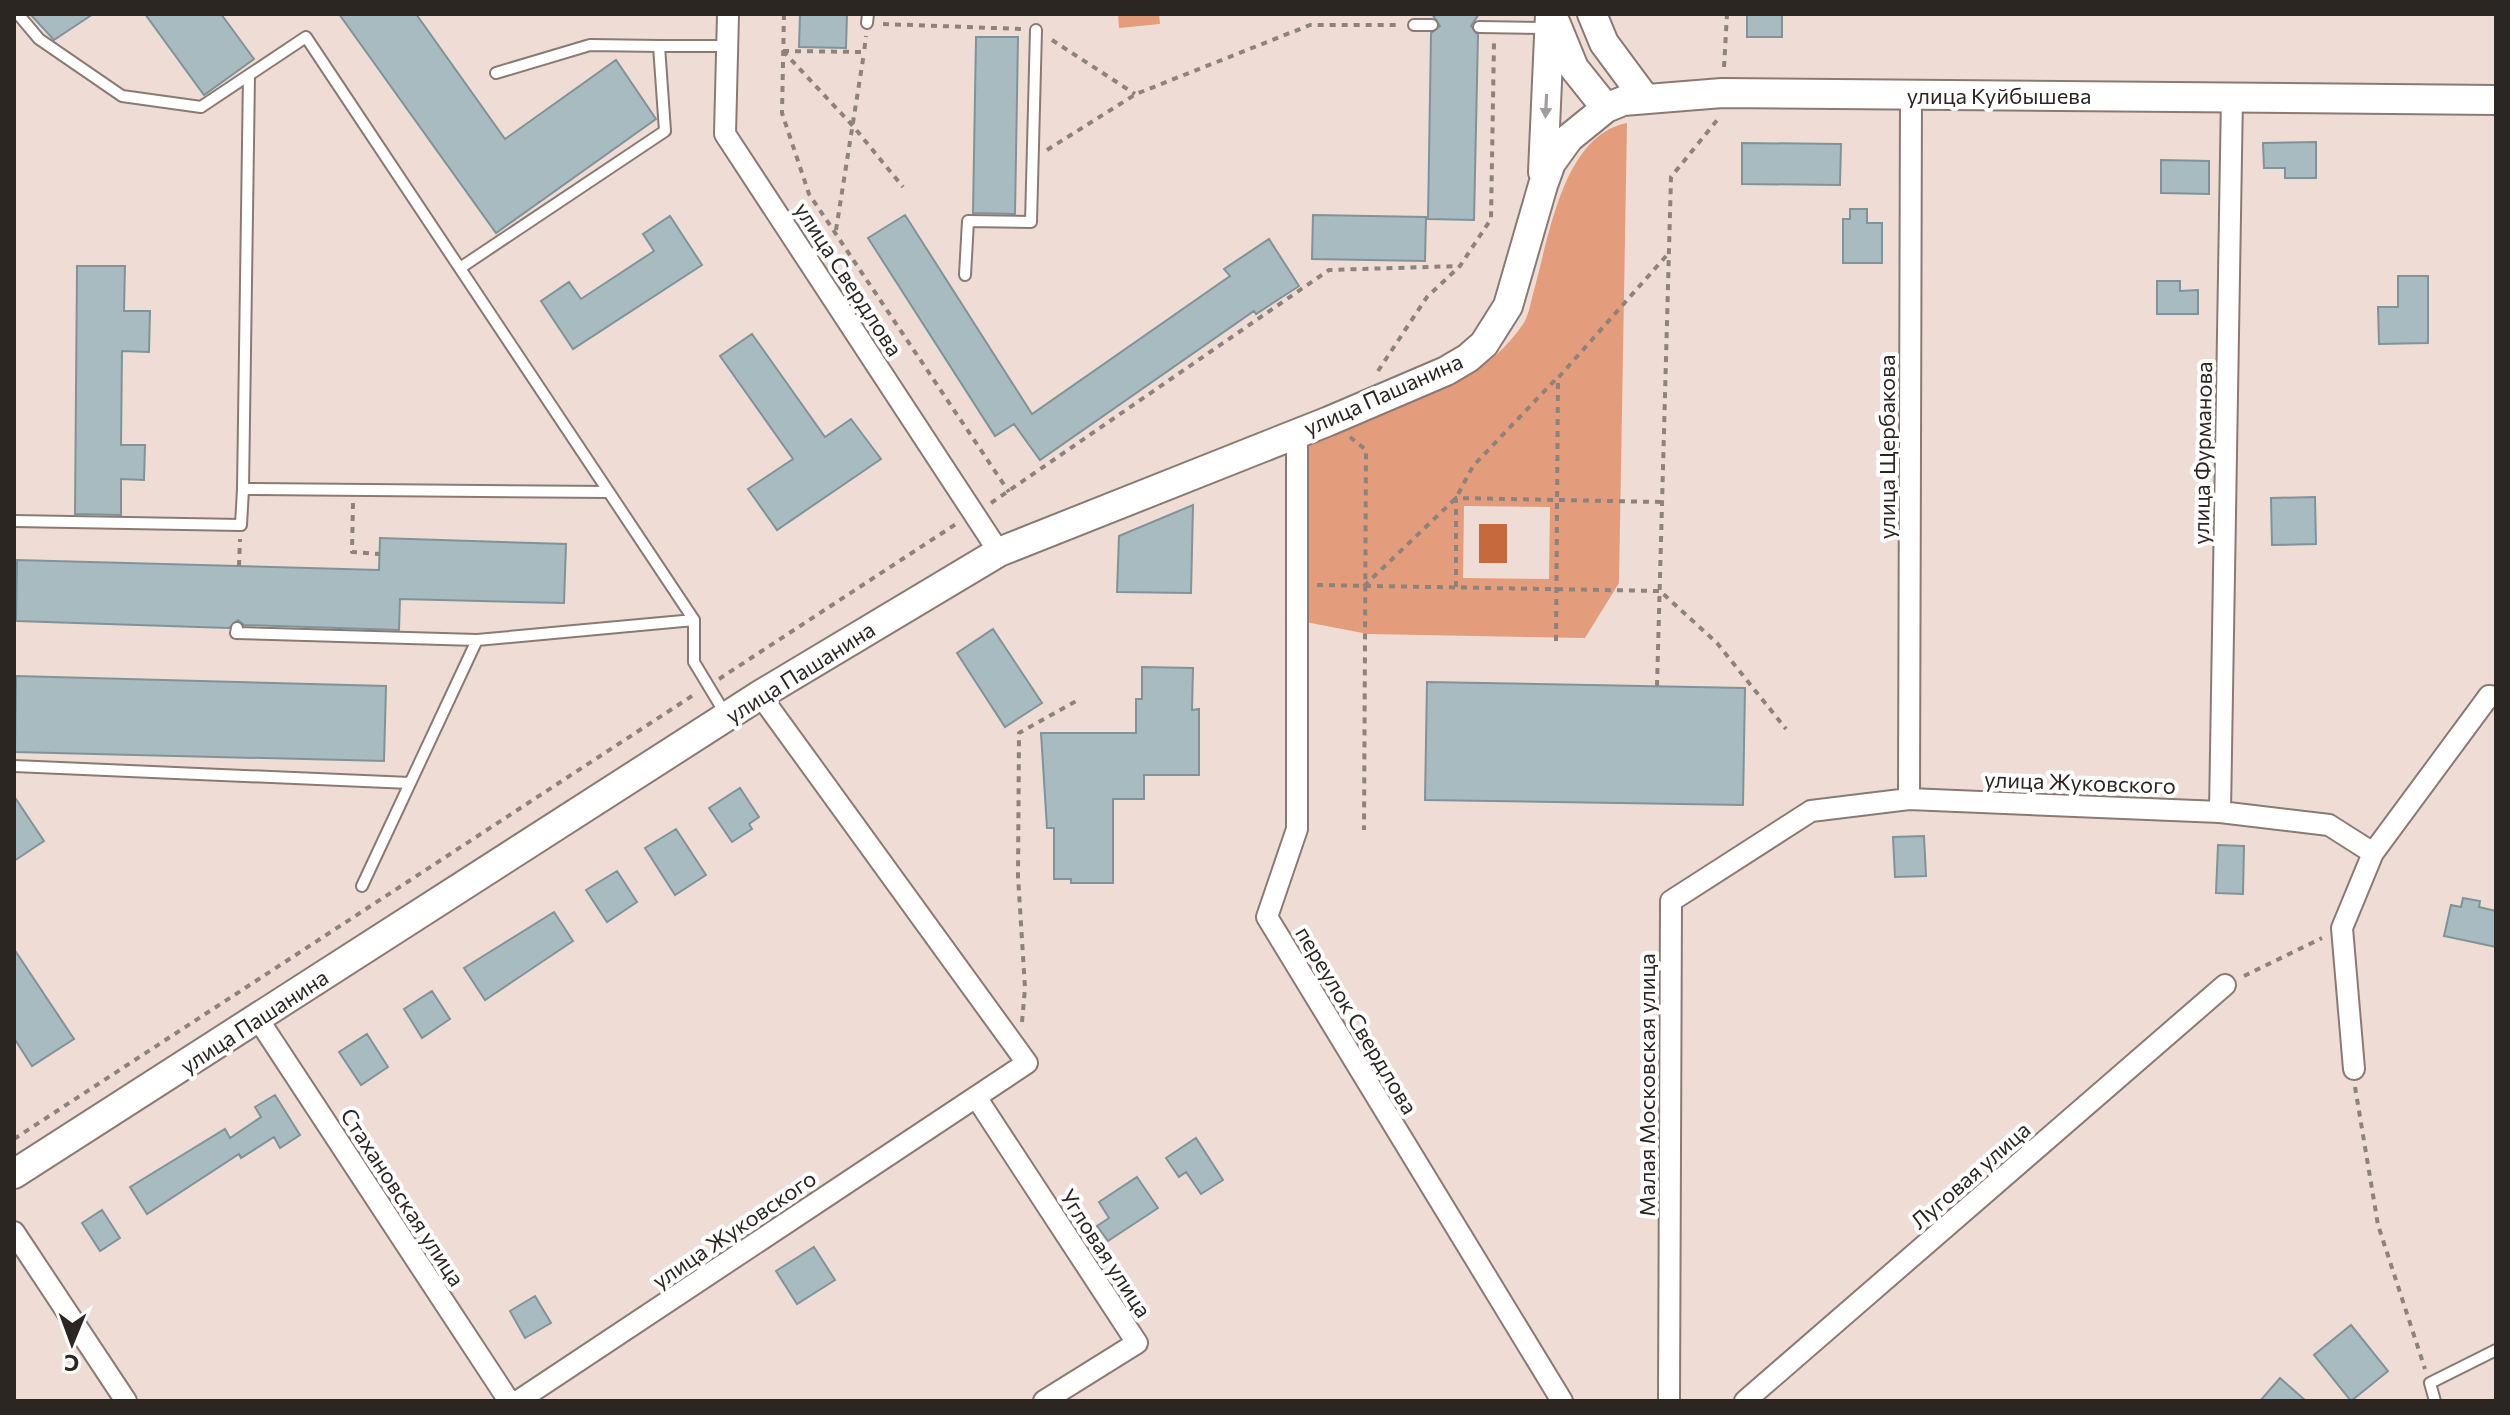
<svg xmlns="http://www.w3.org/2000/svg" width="2510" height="1415" font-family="Commissioner,sans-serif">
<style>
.green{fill:#e39d7c;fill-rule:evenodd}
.water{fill:#c46a3d}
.building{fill:#a8bbc0;stroke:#809398;stroke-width:2}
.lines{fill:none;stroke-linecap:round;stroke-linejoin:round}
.lane-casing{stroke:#8a7a73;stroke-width:14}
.street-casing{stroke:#8a7a73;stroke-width:24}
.secondary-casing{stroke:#8a7a73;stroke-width:32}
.path{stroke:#8e827d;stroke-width:4;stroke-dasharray:6 6;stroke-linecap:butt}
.lane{stroke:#fff;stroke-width:10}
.street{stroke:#fff;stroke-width:20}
.secondary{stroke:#fff;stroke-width:28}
.oneway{fill:#a09d9c}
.labels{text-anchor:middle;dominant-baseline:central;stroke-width:8;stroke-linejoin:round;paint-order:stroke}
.street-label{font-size:22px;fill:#2c2623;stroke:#fff}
</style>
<rect width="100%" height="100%" fill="#efddd5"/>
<path class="green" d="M1118 14H1159L1160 24 1119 28Z
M1627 123 1619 583 1585 638 1368 634 1300 621 1304 448C1315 440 1327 431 1339 425 1404 390 1475 395 1523 324 1529 315 1531 301 1534 290 1549 238 1563 135 1627 123ZM1464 506 1550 507 1549 579 1463 578Z"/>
<path class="water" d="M1479 524H1507V563H1479Z"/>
<path class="building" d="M30 14H93L54 40Z
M145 14H221L254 59 204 95Z
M339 14H416L505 139 616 60 656 119 496 233Z
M800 14H847L846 48 799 47Z
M1432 14H1479L1471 26 1478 35 1474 220 1428 219 1431 33 1440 26Z
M1747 14H1782V37H1747Z
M976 37H1018L1015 214 973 213Z
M2316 142V178H2285V168H2264L2263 143Z
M1742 143 1841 144 1840 185 1742 184Z
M2161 160 2209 161V194L2161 193Z
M1850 209H1867V223H1882V263H1843V219H1850Z
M905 215 1032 414 1230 276 1224 269 1269 239 1299 286 1256 314 1254 311 1040 460 1014 424 995 436 868 238Z
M1313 215 1426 217 1425 261 1312 259Z
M670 216 702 265 573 349 541 301 569 282 581 299 654 251 643 234Z
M77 266H125L124 311H150L149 352 122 351 121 445H145L144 480 121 479V515L75 514Z
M2398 276H2428V343L2379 344 2378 307H2398Z
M2157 281H2180V291L2198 290V314H2157Z
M752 334 825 437 851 419 881 459 777 530 748 489 793 459 720 356Z
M2315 497 2316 544 2272 545 2271 498Z
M1193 505 1191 593 1117 592 1119 536Z
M380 538 566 544 564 603 400 599 399 630 244 625 238 620 229 628 16 621 17 560 379 570Z
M993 629 1042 703 1005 727 957 653Z
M1142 667 1193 668 1192 710 1199 709V775H1144V799H1113V883H1071V879H1054V828H1047L1041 733H1136V699H1142Z
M16 676 386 686 384 761 15 752Z
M1427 682 1745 688 1743 805 1425 800Z
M740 788 759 817 749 824 752 829 732 842 709 808Z
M14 796 44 841 14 861Z
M676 829 706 875 675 895 645 848Z
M1924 836 1926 876 1895 877 1893 837Z
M2218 845 2244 846 2243 894 2216 893Z
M617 871 637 902 607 922 586 890Z
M2463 898 2480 901 2479 907 2496 911V947L2444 936 2451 905 2461 907Z
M554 912 573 941 485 1000 464 968Z
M14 949 74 1039 32 1066 14 1038Z
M432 991 450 1019 422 1038 404 1009Z
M367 1034 388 1067 361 1085 339 1052Z
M275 1095 300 1135 280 1148 274 1137 241 1158 239 1154 147 1214 130 1187 225 1129 230 1138 261 1117 255 1107Z
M1196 1138 1223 1180 1201 1194 1186 1172 1179 1177 1166 1158Z
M1137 1177 1158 1208 1108 1241 1097 1226 1109 1218 1099 1202Z
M102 1210 120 1238 100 1251 82 1223Z
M814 1247 835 1280 797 1304 776 1271Z
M535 1296 551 1323 525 1338 510 1311Z
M2351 1325 2388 1371 2351 1401 2314 1355Z
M2280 1378 2306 1401H2260Z"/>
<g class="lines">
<defs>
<path id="lane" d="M18 14 39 39 122 96 201 107 306 37 694 620V662L726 715
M867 23 868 14
M1414 25H1432
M1479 27 1547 28
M496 73 590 45 659 46
M249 75 243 489 609 492
M460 268 665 131 659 46H727
M965 275 968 221 1031 222 1036 30
M14 521 241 525 243 489
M237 628 236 633 477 640 694 620
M14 766 410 783
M362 886 477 640
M2435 1401 2430 1383 2496 1350"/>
<path id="street" d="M728 14 725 134 999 552
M1297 433V829L1267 917 1562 1401
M1909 799 1911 95
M2220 812 2232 96
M258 1019 509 1401
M2354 1069 2342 928 2373 853 2489 696 2496 697
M976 1097 1137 1343 1044 1401
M14 1232 126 1401
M518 1401 1027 1063 760 695
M1669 1401 1671 901 1811 811 1909 799 2220 812 2329 825 2373 853
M1745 1401 2225 985"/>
<path id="secondary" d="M1592 14 1604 43 1644 97
M1556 24 1574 68 1606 108
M1543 172 1550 14
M14 1174 760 695 999 552 1329 421 1446 371 1468 358 1484 344 1508 306 1543 185 1551 163 1569 138 1606 108 1623 101 1722 93 2496 100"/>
</defs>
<use href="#lane" class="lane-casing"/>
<use href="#street" class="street-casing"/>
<use href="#secondary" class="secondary-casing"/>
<path class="path" d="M784 14 782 113 809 194 1009 492
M883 24 1022 29
M1052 40 1135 94
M783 51 864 52 866 36
M783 51 853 126 903 187
M1724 67 1727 14
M1047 150 1136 94 1310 25H1401
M836 230 864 53
M1378 371 1427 297 1460 266 1491 219 1494 42
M1350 437 1366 450 1364 830
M353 503 352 552 380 554
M991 503 1329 270 1460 266
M239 566 240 539
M1317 585 1660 591 1717 643 1786 729
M1364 586 1456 498 1473 466 1556 379
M1456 587V498L1662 502
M1556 641 1558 378 1667 255
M719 679 956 524
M1657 686 1671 177 1718 119
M2244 976 2322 938
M1022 1022 1025 988 1018 876 1019 733 1078 700
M2355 1087 2378 1225 2425 1369
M14 1139 695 694"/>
<use href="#lane" class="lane"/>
<use href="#street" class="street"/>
<use href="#secondary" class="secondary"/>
</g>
<defs><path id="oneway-solid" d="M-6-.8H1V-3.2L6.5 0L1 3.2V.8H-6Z" transform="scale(2)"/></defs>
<use class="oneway" href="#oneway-solid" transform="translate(1546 106) rotate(93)"/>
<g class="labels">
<g class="street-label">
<text x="1999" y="95">улица Куйбышева</text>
<text transform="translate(849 279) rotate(57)">улица Свердлова</text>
<text transform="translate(1383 394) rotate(-24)">улица Пашанина</text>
<text transform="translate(1886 447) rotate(-90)">улица Щербакова</text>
<text transform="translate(2202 453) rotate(-89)">улица Фурманова</text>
<text transform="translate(800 672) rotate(-32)">улица Пашанина</text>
<text transform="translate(2080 782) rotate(2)">улица Жуковского</text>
<text transform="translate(1357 1020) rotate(59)">переулок Свердлова</text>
<text transform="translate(254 1021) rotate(-33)">улица Пашанина</text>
<text transform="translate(1646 1085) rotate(-90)">Малая Московская улица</text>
<text transform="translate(1970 1175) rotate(-41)">Луговая улица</text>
<text transform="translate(403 1197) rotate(57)">Стахановская улица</text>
<text transform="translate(734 1229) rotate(-34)">улица Жуковского</text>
<text transform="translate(1106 1253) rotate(57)">Угловая улица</text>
</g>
</g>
<rect width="2510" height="1415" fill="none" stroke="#2c2623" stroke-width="32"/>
<g transform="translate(72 1343) rotate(181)" stroke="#ffffff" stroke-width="6" paint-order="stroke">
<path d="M0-6L14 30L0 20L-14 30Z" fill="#2c2623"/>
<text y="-12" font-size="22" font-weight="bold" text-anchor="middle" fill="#2c2623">С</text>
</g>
</svg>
